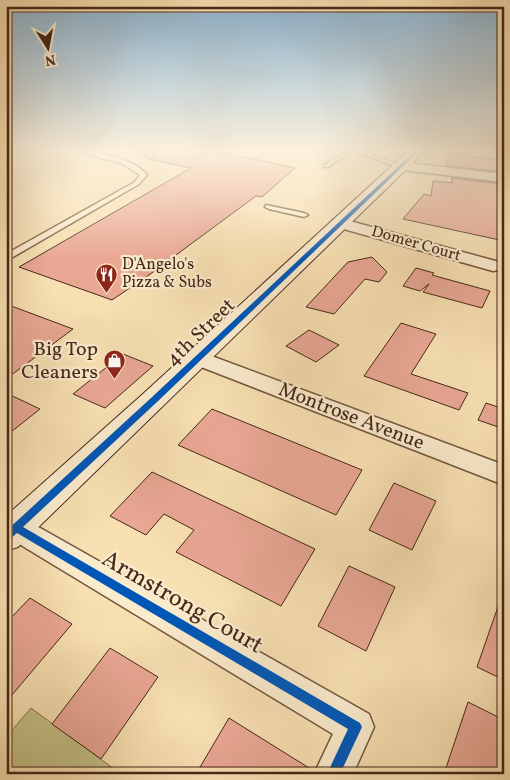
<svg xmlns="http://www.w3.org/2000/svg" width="510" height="780" font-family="Vollkorn,serif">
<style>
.green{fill:#c4c087;stroke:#857450}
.building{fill:#e9a794;stroke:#462818}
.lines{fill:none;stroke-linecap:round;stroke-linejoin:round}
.lane-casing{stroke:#72563e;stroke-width:3}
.street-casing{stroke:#72563e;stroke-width:3}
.secondary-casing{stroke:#462818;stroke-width:2}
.lane{fill:#faebcd;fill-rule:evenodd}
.street{fill:#faebcd;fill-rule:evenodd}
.secondary{fill:#faebcd;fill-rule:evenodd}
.cycleway-casing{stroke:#faebcd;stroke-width:3}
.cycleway{fill:#0057b8;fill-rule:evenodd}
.labels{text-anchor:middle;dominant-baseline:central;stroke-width:4.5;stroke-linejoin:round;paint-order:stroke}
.far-street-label{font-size:16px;fill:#462818;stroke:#faebcd}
.far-poi-label{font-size:16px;fill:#462818;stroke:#faebcd;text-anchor:start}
.street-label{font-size:20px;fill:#462818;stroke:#faebcd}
.poi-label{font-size:20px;fill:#462818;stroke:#faebcd;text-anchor:end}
.near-street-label{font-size:24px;fill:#462818;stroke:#faebcd}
</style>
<rect width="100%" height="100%" fill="#f8e0b2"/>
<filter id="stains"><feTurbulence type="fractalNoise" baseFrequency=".004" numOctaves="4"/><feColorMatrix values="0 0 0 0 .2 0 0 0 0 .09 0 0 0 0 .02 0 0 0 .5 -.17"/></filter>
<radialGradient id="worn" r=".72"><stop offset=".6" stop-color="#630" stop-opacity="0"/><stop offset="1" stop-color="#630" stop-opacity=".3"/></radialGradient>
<path class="green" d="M31 708 121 774H6V737Z"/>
<path class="building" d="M145 151H218L295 168 262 197 256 196 149 275 112 300 19 267 191 168 145 158Z
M450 152 471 153 472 157 504 160V172L448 166 444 155 451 156Z
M451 178 504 184V241L403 219 424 194 431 196 433 181 453 183Z
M372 257 387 272 379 282 365 279 334 314 306 307 348 262Z
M416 268 434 273 432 275 439 277 490 291 482 308 423 292 429 284 420 291 403 286Z
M6 304 73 329 6 379Z
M401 323 436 334 411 374 468 393 459 410 364 376Z
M309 330 339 345 316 362 286 346Z
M123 354 153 366 105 408 73 394Z
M6 393 40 409 6 436Z
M486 403 504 409V429L478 420Z
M212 409 362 470 336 515 178 445Z
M152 472 315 549 281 606 176 552 194 530 164 514 146 535 110 516Z
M394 483 436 501 412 550 369 530Z
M349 566 395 587 366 651 318 626Z
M30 598 72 624 6 702V623Z
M501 598 504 599V680L477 667Z
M110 648 158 677 101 759 52 724Z
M468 702 504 720V774H444Z
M229 718 314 771 312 774H196Z"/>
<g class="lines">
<defs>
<path id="lane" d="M75 151C95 149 134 159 147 175L139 184 6 261V254L135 182 140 175 121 163Z
M355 151H363L402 166 397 167Z
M343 153 348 154 328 167H324V165Z
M266 205 304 213 308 215 304 217 269 209 265 207Z"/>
<path id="street" d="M399 162 504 174V182L394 169 392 166 394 163Z
M339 218 499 262 502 266 499 270 493 271 333 226 331 223 333 220Z
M198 351 504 465V485L191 363 187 358 191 353Z
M16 516 26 520 369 714 374 727 353 774H314L333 734 6 536V520Z"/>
<path id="secondary" d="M408 151H425L18 547 6 551V516L144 393Z"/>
</defs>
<use href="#lane" class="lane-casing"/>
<use href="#street" class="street-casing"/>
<use href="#secondary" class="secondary-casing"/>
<use href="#lane" class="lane"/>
<use href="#street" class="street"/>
<use href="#secondary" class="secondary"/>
<defs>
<path id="cycleway" d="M415 151H419L157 402 23 527 360 723 362 727 340 774H327L348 729 17 533 9 540 6 541V531L151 398Z"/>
</defs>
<use href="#cycleway" class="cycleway-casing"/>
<use href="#cycleway" class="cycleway"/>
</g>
<linearGradient id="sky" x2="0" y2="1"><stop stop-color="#8cb6d5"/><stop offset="0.58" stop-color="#fcf1dc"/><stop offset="1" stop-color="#fcf1dc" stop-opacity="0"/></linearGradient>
<rect width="510" height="260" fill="url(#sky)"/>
<defs>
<symbol id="restaurant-pin" viewBox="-11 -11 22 30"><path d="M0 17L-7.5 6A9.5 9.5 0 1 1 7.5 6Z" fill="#8f2418" stroke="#faebcd"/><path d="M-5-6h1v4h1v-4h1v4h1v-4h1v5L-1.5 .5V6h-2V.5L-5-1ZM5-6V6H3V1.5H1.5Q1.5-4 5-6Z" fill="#fff"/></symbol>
<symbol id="shop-pin" viewBox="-11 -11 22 30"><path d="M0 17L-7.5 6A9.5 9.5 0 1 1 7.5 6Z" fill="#8f2418" stroke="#faebcd"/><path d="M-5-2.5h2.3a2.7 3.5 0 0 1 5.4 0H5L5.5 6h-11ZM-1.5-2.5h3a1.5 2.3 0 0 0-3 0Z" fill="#fff"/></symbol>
</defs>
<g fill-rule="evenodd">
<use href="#restaurant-pin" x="94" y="262" width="25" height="34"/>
<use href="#shop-pin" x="102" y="348" width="25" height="34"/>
</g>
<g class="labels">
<g class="far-street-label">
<text transform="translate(416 244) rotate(16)">Domer Court</text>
</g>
<g class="far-poi-label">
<text x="122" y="265">D'Angelo's<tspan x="122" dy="18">Pizza &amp; Subs</tspan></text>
</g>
<g class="street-label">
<text transform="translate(201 333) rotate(-44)">4th Street</text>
<text transform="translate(351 417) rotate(21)">Montrose Avenue</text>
</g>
<g class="poi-label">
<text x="98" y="350">Big Top<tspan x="98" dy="23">Cleaners</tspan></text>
</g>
<g class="near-street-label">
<text transform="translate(182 603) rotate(30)">Armstrong Court</text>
</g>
</g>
<rect width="510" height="780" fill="none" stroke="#f8e0b2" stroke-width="25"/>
<rect x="8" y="8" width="495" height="765" fill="none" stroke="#462818" stroke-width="2.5"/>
<rect x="12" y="12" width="485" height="755" fill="none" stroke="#462818"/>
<g transform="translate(48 48) rotate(169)" stroke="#faebcd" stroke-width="4" paint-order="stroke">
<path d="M0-4L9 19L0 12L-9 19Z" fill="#462818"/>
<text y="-8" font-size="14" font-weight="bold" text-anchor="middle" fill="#462818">N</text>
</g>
<rect width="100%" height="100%" filter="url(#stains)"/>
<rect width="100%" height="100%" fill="url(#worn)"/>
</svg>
